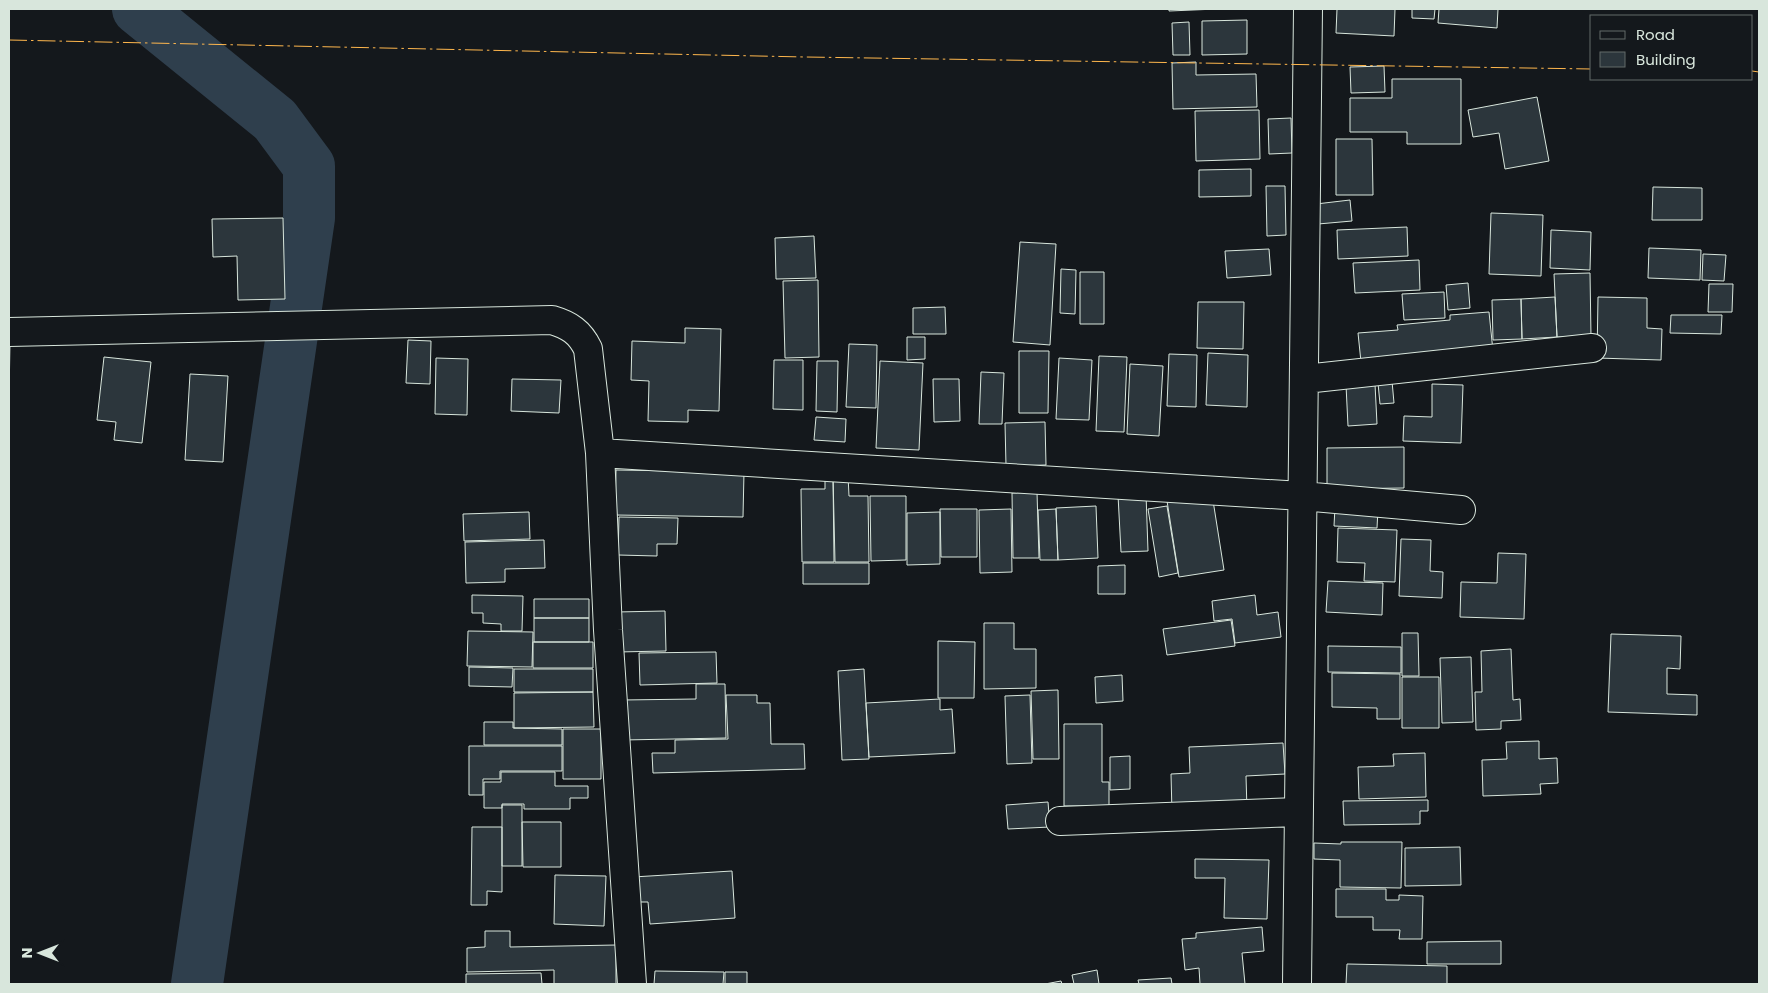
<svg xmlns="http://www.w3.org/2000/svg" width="1768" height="993" font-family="Poppins,sans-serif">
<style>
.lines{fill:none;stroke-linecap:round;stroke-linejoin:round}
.river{stroke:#2f3f4d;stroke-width:52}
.building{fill:#2c363c;stroke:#d8e6dc}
.minor-casing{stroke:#d8e6dc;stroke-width:30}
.minor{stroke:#14181c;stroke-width:28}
.power{stroke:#ffb74d;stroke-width:1;stroke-dasharray:18 4 2.5 4;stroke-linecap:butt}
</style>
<rect width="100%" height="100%" fill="#14181c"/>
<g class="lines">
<path class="river" d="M138 9 275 120 309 166V218L197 984"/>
</g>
<path class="building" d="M1169 9H1217L1169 11Z
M1337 9H1395L1394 36 1336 33Z
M1412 9H1435L1434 19 1412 18Z
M1439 9H1498L1497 28 1438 23Z
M1247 20V54L1202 55V21Z
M1189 22 1190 55H1173L1172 23Z
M1196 62V75L1256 74 1257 107 1173 109 1172 63Z
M1384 66 1385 92 1351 93 1350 67Z
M1392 79H1461V144H1407V132H1350V98H1392Z
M1537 97 1549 161 1505 169 1499 133 1473 137 1468 110Z
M1259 110 1260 159 1196 161 1195 111Z
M1291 118 1292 153 1269 154 1268 119Z
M1336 139H1372L1373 195H1336Z
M1251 169V196L1199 197V170Z
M1266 186H1285L1286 235 1267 236Z
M1653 187 1702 188V220H1652Z
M1350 200 1352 221 1318 224 1316 204Z
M1491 213 1543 215 1541 276 1489 274Z
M283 218 285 299 238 300 237 256 213 257 212 219Z
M1407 227 1408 256 1338 259 1337 230Z
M1551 230 1591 232 1590 270 1550 268Z
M814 236 816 278 776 279 775 238Z
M1020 242 1056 244 1050 345 1013 342Z
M1649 248 1701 250 1700 280 1648 278Z
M1269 249 1271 275 1227 278 1225 251Z
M1703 254 1726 255 1724 281 1702 280Z
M1419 260 1420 290 1355 293 1353 263Z
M1061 269 1076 270 1075 314 1060 313Z
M1080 272H1104V324H1080Z
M1590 273 1591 337H1557L1554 274Z
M818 280 819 357 785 358 783 281Z
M1468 283 1470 308 1448 310 1446 285Z
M1709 284H1733L1732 312H1708Z
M1444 292 1445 318 1404 320 1402 294Z
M1555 297 1557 337 1522 339 1521 299Z
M1598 297 1647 298V328L1662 329 1661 360 1597 358Z
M1521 299 1522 339 1493 340 1492 300Z
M1198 302H1244L1243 349 1197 348Z
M945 307 946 334H913V308Z
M1489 312 1493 351 1361 362 1358 333 1398 330 1397 325 1450 320V315Z
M1671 315H1722L1721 334 1670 333Z
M685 328 721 329 719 411 688 410V422L648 421 649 381 631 380 632 341 685 343Z
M907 337H925V359L907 360Z
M408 340 431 341 430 384 406 383Z
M9 341H10L9 398Z
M849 344 877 345 876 408 846 407Z
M1019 351H1049L1048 413H1019Z
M1208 353 1248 355 1247 407 1206 405Z
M1169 354 1197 355 1196 407 1167 406Z
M1099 356 1127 357 1124 432 1096 431Z
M104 357 151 362 142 443 114 440 116 422 97 420Z
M436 358 468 359 467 415 435 414Z
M1059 358 1092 360 1089 420 1056 419Z
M774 360H803V410L773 409Z
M817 361H838L837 412 816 411Z
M880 361 923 363 919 450 876 448Z
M1130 364 1163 366 1159 436 1127 434Z
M981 372 1004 373 1002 424H979Z
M190 374 228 376 223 462 185 460Z
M512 379 561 380 559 413 511 411Z
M933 379H959L960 421 934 422Z
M1392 381 1394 403 1380 404 1378 383Z
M1375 384 1377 424 1348 426 1346 385Z
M1432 384 1463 385 1461 443 1403 441 1404 416 1432 417Z
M816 417 846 419 845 442 814 440Z
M1045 422 1046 465 1006 466 1005 423Z
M1404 447V488L1327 489V448Z
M616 470 744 472 743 517 615 515Z
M825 475H833L834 562H802L801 489H825Z
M848 475 849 496H868L869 562H835L833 476Z
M1037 492 1039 558H1013L1012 493Z
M1146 493 1148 551 1121 552 1118 495Z
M1212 494 1224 570 1179 577 1167 501Z
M870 496H906V560L871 561Z
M1096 506 1098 558 1058 560 1056 508Z
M1167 506 1178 573 1159 577 1148 509Z
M1335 507 1378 509 1377 528 1334 526Z
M940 509H977V557H941Z
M1011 509 1012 572 980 573 979 510Z
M1056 509 1058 560H1040L1038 510Z
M529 512 530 539 464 541 463 514Z
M940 512V564L907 565V513Z
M619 517 678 518 677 544H657V556L618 555Z
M1338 528 1397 530 1395 582 1364 581 1365 563 1337 562Z
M1401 539 1431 540 1430 571 1443 572 1442 598 1399 596Z
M544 540 545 568 505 569V582L466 583 465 542Z
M1498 553 1526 554 1524 619 1460 617 1461 582 1497 583Z
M803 563H869V584H803Z
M1125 565V594H1098V566Z
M1328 581 1383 583 1382 615 1326 612Z
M472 595 523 596 522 631H501V624L483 623V613H472Z
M1255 595 1257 615 1278 612 1281 637 1235 643 1232 619 1214 621 1212 601Z
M534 599H589V618H534Z
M665 611 666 651 617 652 616 612Z
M534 618H589V642H534Z
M1231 620 1235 646 1167 655 1163 629Z
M984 623H1014V649H1036V688L984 689Z
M468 631 533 632 532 667 467 666Z
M1402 633H1418L1419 676H1402Z
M1611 634 1681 636 1680 669 1667 668V694L1697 695V715L1608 712Z
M938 641 975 642 974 698H938Z
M533 642H593V668H533Z
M1328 646 1401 647V673L1328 672Z
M1511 649 1513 700 1520 699 1521 720 1501 721V729L1476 730 1475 692H1482L1481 651Z
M716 652 717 683 640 685 639 653Z
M1471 657 1473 722 1442 723 1440 658Z
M469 667 513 668 512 687 469 686Z
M514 669H593V692H514Z
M864 669 869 759 842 760 838 671Z
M1332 673 1400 674V719H1377V708L1332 707Z
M1122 675 1123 701 1096 703 1095 677Z
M1402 677H1439V728H1402Z
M696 684H725L726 738 623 740 622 700 696 699Z
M1058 690 1059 759H1033L1031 691Z
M593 692 594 727 514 728V693Z
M726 695H757V703H770L771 744H804L805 769 653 773 652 753H675V740L728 739Z
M1030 695 1032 763 1007 764 1005 696Z
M940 699V710L952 709 955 753 869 757 866 703Z
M484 722H513V728L562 729V745H484Z
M1064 724H1102V782H1109V806H1064Z
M563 729H601V779H563Z
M1539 741V759L1557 758 1558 783 1540 784 1541 794 1483 796 1482 760 1507 759 1506 742Z
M1283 743 1285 774 1246 776 1247 810 1172 813 1171 774 1190 773 1189 747Z
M469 746H562V771H500V779H483V795H469Z
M1425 753 1426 797 1359 799 1358 767 1394 766 1393 754Z
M1130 756V789L1110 790V757Z
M501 772H555V786H588V798H570V809H524V804H502V808H484V782H501Z
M1428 800V811H1420V824L1344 825 1343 801Z
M1048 802 1050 827 1008 829 1006 805Z
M502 805H522V866H502Z
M522 822H561V867H523Z
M472 827H502V892L487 891V905H471Z
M1341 842H1402L1401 888 1340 887V860L1314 859V843L1341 844Z
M1460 847 1461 885 1405 886V848Z
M1195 859 1269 860 1267 919 1224 918 1225 878H1195Z
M732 871 735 918 650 924 648 902H635L633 877Z
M555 875 606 876 604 926 554 924Z
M1336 889H1386V900H1399V895L1423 896 1422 939H1399L1400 930H1373V917H1336Z
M1262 927 1264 951 1242 953 1245 984H1200L1199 968 1185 970 1182 939 1196 938V933Z
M485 931H510V947L616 945V984H554V970L467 972V948L485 947Z
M1501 941V964H1427V942Z
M1347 964 1447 966V984H1346Z
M1097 970 1099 984H1074L1072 975Z
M655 971 724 972 723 984H654Z
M725 972H747V984H725Z
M541 973 542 984H466V974Z
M1171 978 1172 984H1139L1138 980Z
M1061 981 1062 984H1045Z"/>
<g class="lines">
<defs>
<path id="minor" d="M9 332 552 320C569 325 580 332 588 349L600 453 608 630 632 984
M1305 379 1592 348
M600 453 1302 496 1461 510
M1060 821 1298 812
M1297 984 1308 9"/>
</defs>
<use href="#minor" class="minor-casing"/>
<use href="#minor" class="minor"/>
<path class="power" d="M9 40 805 57 1592 69
M1752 71 1759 72"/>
</g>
<rect width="1768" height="993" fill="none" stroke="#d8e6dc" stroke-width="20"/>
<rect x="1590" y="15" width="162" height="65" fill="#14181c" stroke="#626a69"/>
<rect x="1600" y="31" width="25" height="8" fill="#14181c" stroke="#626a69"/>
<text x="1636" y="40" font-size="15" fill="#d8e6dc">Road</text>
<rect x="1600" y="52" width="25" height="15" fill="#2c363c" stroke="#626a69"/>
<text x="1636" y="65" font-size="15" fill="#d8e6dc">Building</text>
<g transform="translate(40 953) rotate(270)" stroke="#14181c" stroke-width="4" paint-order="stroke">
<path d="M0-4L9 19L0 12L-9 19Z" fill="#d8e6dc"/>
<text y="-8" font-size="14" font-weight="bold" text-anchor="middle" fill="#d8e6dc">N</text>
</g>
</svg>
